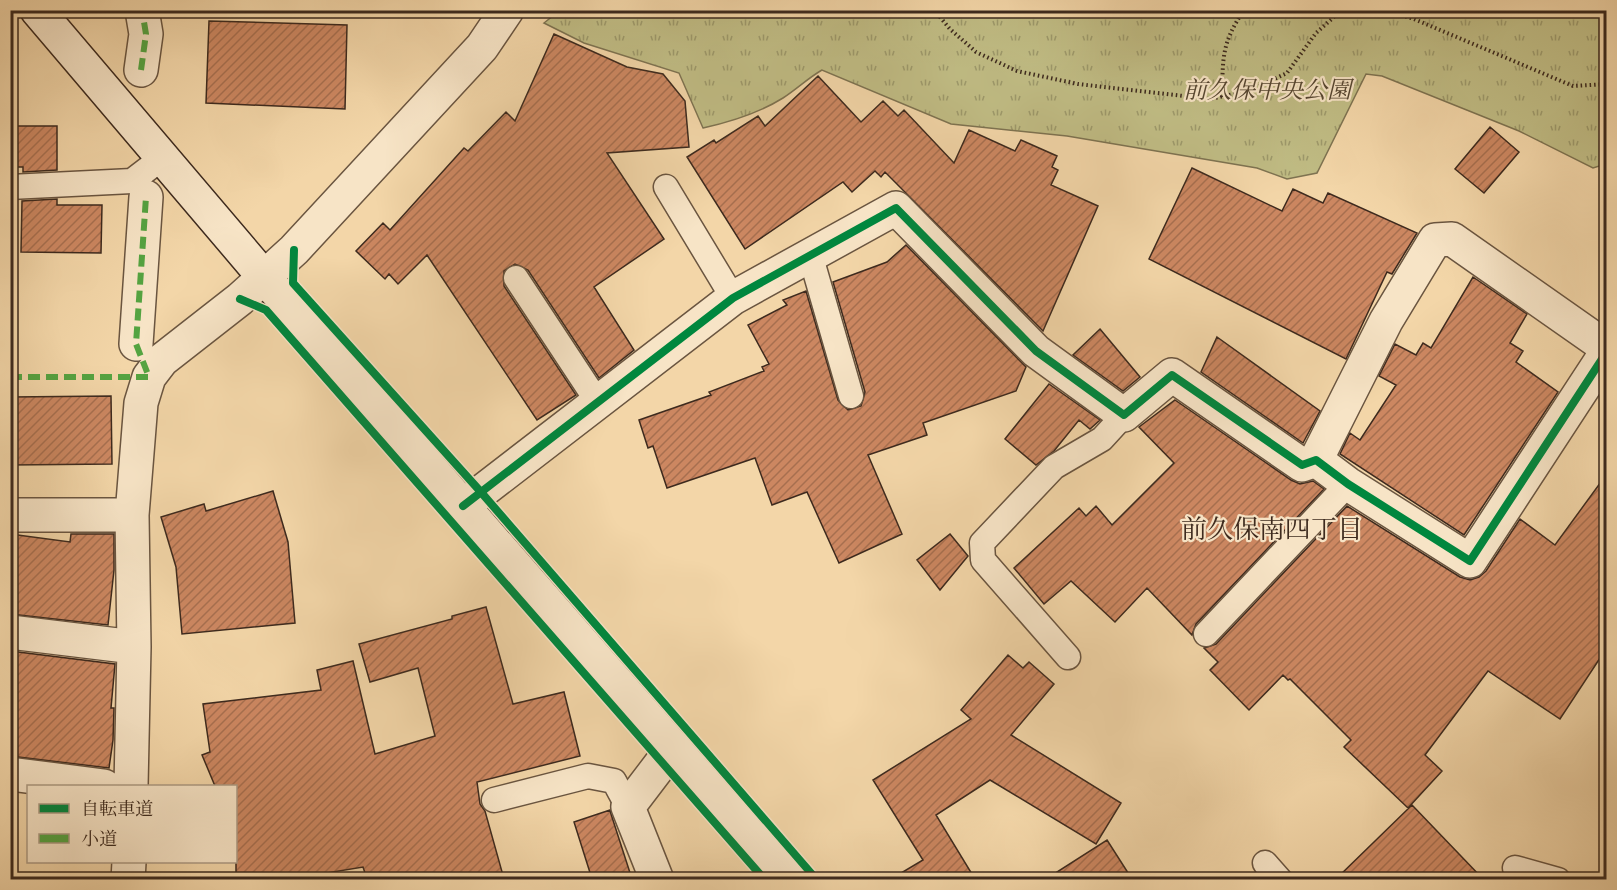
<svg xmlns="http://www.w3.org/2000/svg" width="1617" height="890" font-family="'EB Garamond','Noto Serif JP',serif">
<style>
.grass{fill:url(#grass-tufts);stroke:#7e7351;stroke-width:1.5}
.building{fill:url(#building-hatch);stroke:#3d2a1e;stroke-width:1.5}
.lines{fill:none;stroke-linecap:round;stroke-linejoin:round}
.lane-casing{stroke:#6a5540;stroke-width:27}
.street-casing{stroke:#6a5540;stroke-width:36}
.secondary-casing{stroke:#3d2a1e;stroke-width:36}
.path{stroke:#3d2a1e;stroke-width:4;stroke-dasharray:1.5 3;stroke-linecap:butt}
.lane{stroke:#f7e4c6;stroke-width:24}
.street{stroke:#f7e4c6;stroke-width:33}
.secondary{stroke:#f7e4c6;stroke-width:33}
.quiet{stroke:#54a441;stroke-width:6;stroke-dasharray:12 6;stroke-linecap:butt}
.cycleway-casing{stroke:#f7e4c6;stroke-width:11}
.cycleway{stroke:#00873e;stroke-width:8}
.labels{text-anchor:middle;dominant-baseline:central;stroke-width:4.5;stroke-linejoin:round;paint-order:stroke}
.park-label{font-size:24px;font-style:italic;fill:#574732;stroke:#f7e4c6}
.neighbourhood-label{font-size:26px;fill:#3d2a1e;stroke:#f7e4c6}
</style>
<defs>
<pattern id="grass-tufts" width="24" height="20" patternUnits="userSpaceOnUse" patternTransform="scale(1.5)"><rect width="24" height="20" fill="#c0bc84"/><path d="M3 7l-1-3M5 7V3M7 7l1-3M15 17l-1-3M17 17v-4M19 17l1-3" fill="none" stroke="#9d996b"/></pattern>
<pattern id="building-hatch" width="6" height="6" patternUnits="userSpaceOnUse" patternTransform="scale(1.5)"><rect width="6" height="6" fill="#cc8761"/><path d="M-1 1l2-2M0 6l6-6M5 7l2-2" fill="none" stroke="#a76f4f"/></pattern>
</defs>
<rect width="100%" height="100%" fill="#f3d6a8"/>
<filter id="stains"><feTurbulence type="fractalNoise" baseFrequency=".00333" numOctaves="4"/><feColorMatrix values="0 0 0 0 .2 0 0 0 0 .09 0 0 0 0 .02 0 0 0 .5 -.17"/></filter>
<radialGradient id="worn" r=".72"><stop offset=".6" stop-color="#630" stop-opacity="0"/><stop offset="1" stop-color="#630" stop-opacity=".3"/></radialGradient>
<path class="grass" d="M559 11H1606V164L1593 168 1519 131 1382 76 1366 74 1317 173 1287 179 1257 168 1067 136 951 124 822 70C808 78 797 89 783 98 759 113 730 122 703 128L679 73 584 43 544 23Z"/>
<path class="building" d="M209 21 347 25 345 109 206 103Z
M554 34 627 67 663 74 685 101 689 147 607 153 664 239 594 287 634 350 599 378 528 270 515 264 504 271V286L576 395 537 420 427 255 398 284 389 274 385 279 356 251 383 223 390 230 464 148 468 151 506 112 515 121Z
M818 76 861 122 883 101 898 116 904 110 954 163 969 130 1015 151 1021 140 1057 156 1052 167 1058 170 1051 185 1098 206 1043 331 885 172 881 177 875 171 852 192 843 182 745 249 687 157 714 140 716 143 758 116 765 126Z
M10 126H57V170L23 172V167H10Z
M1490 127 1519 152 1484 193 1455 169Z
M1192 168 1282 211 1293 189 1323 203 1328 193 1417 233 1392 274 1387 272 1346 359 1149 259Z
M57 199V205H102L101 253 21 252 22 201Z
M906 245 1026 367 1016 391 923 423 927 435 868 455 902 534 839 563 807 492 772 505 755 458 667 488 653 446 648 448 639 420 711 395 709 392 764 371 762 367 769 364 748 325 787 305 783 300 806 291 838 400 848 410 861 406 865 392 833 282 887 262Z
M1473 277 1527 314 1510 343 1523 351 1516 362 1558 392 1464 535 1340 454 1350 433 1360 440 1396 385 1379 376 1395 344 1416 355 1423 343 1431 348Z
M1100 329 1140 377 1123 391 1073 355Z
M1217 337 1320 411 1303 443 1201 372Z
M1049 384 1100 420 1090 429 1079 420 1054 451 1036 465 1005 439Z
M111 396 112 464 10 465V397Z
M1175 400 1291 480 1300 484 1313 481 1324 489 1196 624 1192 635 1147 588 1115 622 1071 581 1044 604 1014 568 1079 508 1086 516 1096 506 1112 525 1174 463 1139 427Z
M1606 475V649L1560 719 1488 671 1425 755 1442 771 1408 808 1344 747 1351 740 1290 679 1288 680 1283 675 1249 710 1210 670 1218 662 1204 648 1216 644 1347 506 1460 577 1470 580 1479 577 1486 571 1520 519 1555 545Z
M273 491 288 542 295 623 182 634 176 567 161 517 204 504 206 511Z
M10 534 70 542 71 534H114V570L108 625 10 614Z
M950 534 968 556 940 590 917 560Z
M486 607 513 704 564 692 580 756 477 782 480 804 485 811 504 879H367L363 867 290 879H236V786H215L202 755 210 752 203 704 321 690 317 670 353 661 375 754 435 736 418 668 370 682 359 644 452 619V616Z
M10 651 115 664 111 708H114L113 740 109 768 10 756Z
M1008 655 1023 668 1029 662 1054 684 1011 735 1121 803 1096 844 990 780 936 815 975 879H891L923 860 873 780 971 719 961 710Z
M1412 805 1483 879H1336Z
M610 810 611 814 632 879H592L574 822Z
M1107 840 1132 879H1046Z"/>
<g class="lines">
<defs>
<path id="lane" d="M10 187 132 181 162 158
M666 187 733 298
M810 254 851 396
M516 278 597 401
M1206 634 1348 484
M1068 657 983 560 982 543 1054 467 1102 439 1124 415
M494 800 588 776 614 781 628 807
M1265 863 1280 880
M1515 868 1558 880"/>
<path id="street" d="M141 70 146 34 142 10
M136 344 146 197
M1316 460 1386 321 1435 240 1452 239 1606 347
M463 506 733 298 896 208 1036 351 1124 415 1172 375 1302 465 1316 460 1348 484 1470 561 1606 353
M10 515H132
M10 632 134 647
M10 774 104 786
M131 786 134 647 132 515 141 403 149 377 162 360 240 299 294 250 482 47 507 10
M128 880 129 862
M657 880 628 807 663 761 676 750"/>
<path id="secondary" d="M37 10 264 277 789 880"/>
</defs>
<use href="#lane" class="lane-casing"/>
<use href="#street" class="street-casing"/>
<use href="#secondary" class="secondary-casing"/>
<path class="path" d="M934 10 950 29 976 52 1017 71 1078 84 1210 99 1249 91 1287 73 1316 33 1334 17 1354 10
M1384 10 1414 19 1573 86 1606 84
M1222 97C1223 58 1221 44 1244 10"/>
<use href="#lane" class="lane"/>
<use href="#street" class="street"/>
<use href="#secondary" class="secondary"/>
<path class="quiet" d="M141 70 146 34 142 10
M10 377H149L136 344 146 197"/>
<defs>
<path id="cycleway" d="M294 250 293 283 480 491 817 880
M240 299 266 310 765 880
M463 506 733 298 896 208 1036 351 1124 415 1172 375 1302 465 1316 460 1348 484 1470 561 1606 353"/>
</defs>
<use href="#cycleway" class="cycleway-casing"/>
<use href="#cycleway" class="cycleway"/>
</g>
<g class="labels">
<g class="park-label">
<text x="1267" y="89">前久保中央公園</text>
</g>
<g class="neighbourhood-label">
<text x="1272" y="529">前久保南四丁目</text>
</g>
</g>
<rect width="1617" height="890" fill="none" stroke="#f3d6a8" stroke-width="36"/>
<rect x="12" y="12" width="1593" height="866" fill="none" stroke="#3d2a1e" stroke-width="3"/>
<rect x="18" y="18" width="1581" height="854" fill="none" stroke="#3d2a1e" stroke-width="1.5"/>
<rect x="27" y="785" width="210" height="78" fill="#f7e4c6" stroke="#ad9a83" stroke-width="1.5"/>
<rect x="39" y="804" width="30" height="9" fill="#00873e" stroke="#ad9a83" stroke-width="1.5"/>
<text x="81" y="815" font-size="18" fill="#3d2a1e">自転車道</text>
<rect x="39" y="834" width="30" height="9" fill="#54a441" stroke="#ad9a83" stroke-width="1.5"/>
<text x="81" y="845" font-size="18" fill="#3d2a1e">小道</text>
<rect width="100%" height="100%" filter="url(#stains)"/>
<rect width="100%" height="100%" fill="url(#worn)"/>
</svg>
